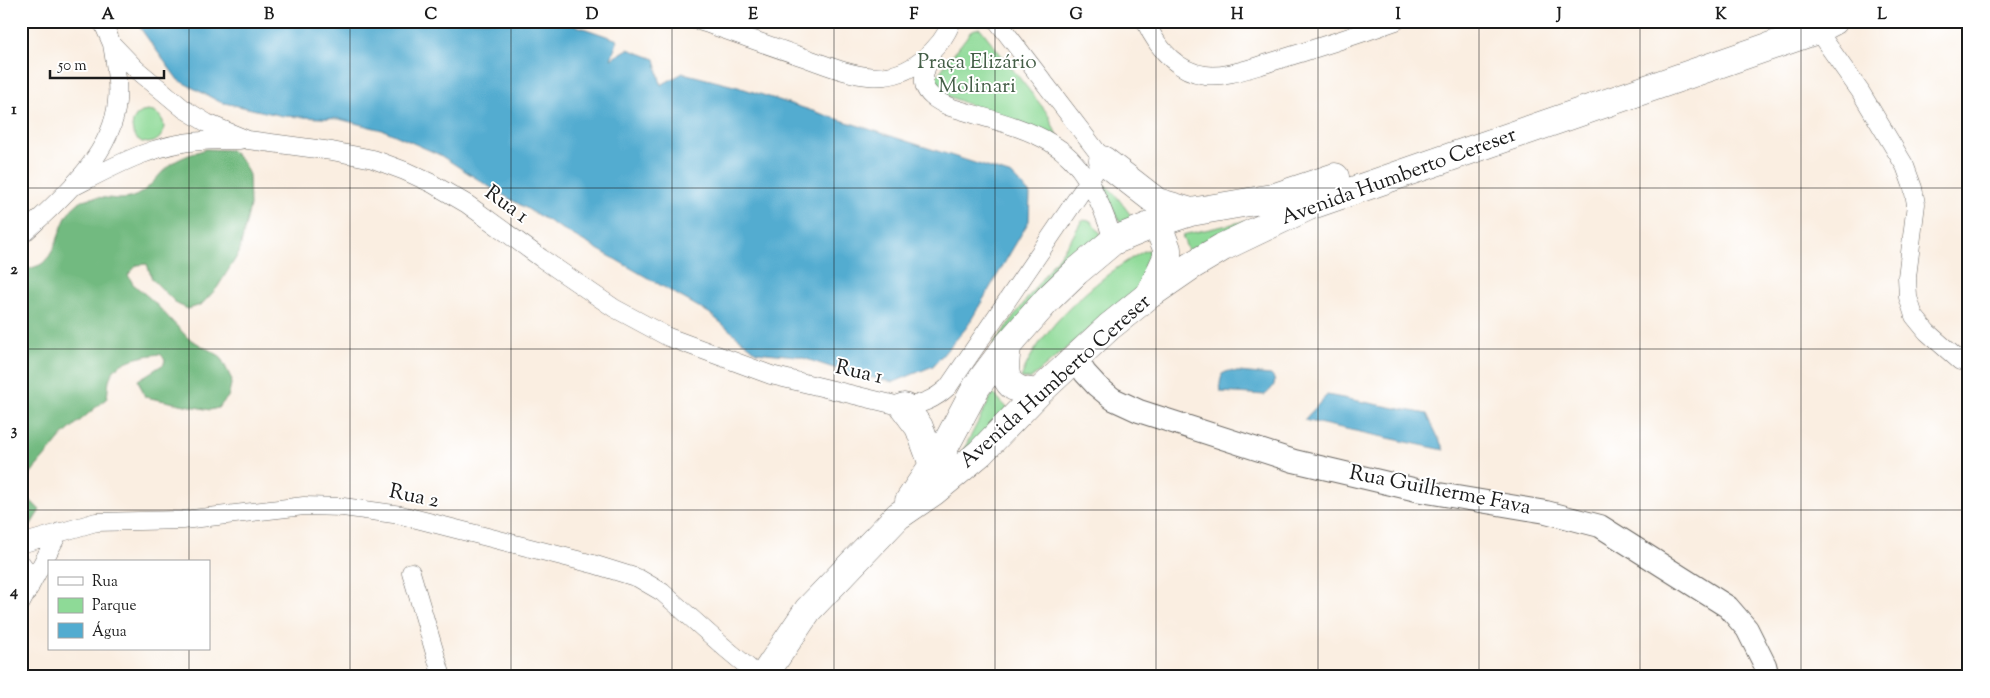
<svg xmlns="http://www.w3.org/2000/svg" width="1990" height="698" font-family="'Sorts Mill Goudy',serif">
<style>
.green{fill:#8eda97;stroke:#557b5a}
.forest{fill:#72ba80;stroke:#476b4e}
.water{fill:#52acd0;stroke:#376476}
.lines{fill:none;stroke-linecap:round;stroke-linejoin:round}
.minor-casing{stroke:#6a6661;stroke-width:19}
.tertiary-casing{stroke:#6a6661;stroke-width:24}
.primary-casing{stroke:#6a6661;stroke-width:29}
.minor{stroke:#fff;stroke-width:18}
.tertiary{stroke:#fff;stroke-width:22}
.primary{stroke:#fff;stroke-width:28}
.grid{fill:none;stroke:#1c1c1c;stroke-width:1;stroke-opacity:0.55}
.labels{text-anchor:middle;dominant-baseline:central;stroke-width:4;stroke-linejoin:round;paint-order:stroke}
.park-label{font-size:21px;fill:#445e47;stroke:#fff}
.street-label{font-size:21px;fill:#1c1c1c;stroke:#fff}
.neatline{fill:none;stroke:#1c1c1c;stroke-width:2}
.grid-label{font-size:16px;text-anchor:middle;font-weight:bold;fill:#1c1c1c}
</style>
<rect width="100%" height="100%" fill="#fff"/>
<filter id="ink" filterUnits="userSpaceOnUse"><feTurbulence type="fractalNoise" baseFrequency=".02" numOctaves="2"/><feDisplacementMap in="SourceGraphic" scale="10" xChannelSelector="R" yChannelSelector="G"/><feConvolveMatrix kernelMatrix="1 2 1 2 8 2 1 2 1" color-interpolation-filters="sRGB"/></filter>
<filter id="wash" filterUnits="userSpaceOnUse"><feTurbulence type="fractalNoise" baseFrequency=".0096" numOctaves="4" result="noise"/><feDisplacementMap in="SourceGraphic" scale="20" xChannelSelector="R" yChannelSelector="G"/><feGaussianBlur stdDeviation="1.12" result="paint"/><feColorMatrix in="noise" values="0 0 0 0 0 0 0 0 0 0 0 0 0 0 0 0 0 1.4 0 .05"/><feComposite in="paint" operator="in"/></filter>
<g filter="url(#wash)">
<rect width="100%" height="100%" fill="#faeee1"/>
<path class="green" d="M980 28 1048 114 1058 138 1020 126 938 92 936 77 972 30Z
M132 127a16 16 0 1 1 32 0a16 16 0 1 1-32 0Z
M1105 185 1114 193 1139 226 1125 231 1103 191Z
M1283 213 1191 259 1182 235Z
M1082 220 1091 221 1101 234 1094 248 1075 253 999 348 993 345 1072 238Z
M1146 250 1156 251 1159 270 1030 379 1021 378C1037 330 1102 273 1146 250Z
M993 393 1012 413 949 478Z"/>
<path class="forest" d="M206 149 231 150 243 162 249 175 250 206 239 253 217 288 201 305 188 309 177 304 152 279 147 264 137 265 128 275 133 284 152 300 188 338 220 356 232 380 228 397 218 408 210 410 145 397 138 380 164 364 165 359 160 354C143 356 118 359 110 377 108 383 108 392 107 398L63 435 30 474 26 496 40 510 28 529 21 535V271C27 269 38 267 43 263 61 248 58 218 77 204 94 191 112 202 130 198 148 193 157 175 171 164 182 157 194 153 206 149Z"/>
<path class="water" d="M135 21H563L618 40 611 59 628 49 655 59 661 85 683 73 738 87 1012 175 1030 194 1029 221 967 327 933 366 894 382 852 374 797 356 756 352 709 313 496 191 440 155 386 131 339 119 283 116 220 102 178 80Z
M1228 371 1271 375C1279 382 1272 389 1265 395L1221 392 1220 383 1222 374Z
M1327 395 1427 414 1444 450 1304 420Z"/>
</g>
<g filter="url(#ink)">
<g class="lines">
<defs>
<path id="minor" d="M102 21 112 44 136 69 184 109 207 123 248 140 332 151 373 159 405 171 431 183 467 204 541 258 614 308 668 337 771 375 904 407C922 404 934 400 948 387L1103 160
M699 21C732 32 764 44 797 55 840 69 882 93 922 60 935 50 946 37 952 21
M997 21 1109 167
M1145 21C1157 47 1175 71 1205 75 1224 78 1250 68 1268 63 1311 50 1354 36 1396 21
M1817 30 1860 91 1905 166 1913 188 1916 204 1907 277 1908 297 1914 316 1927 332 1960 361
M932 53C919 82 919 93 950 107 981 117 1024 126 1051 143 1085 163 1103 205 1113 241
M77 185C116 165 156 143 201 141 214 140 227 140 240 140
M21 236C58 201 113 156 117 101 119 82 115 63 112 44
M21 544 96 522 183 520 304 506 343 507 401 515 593 564 638 578 662 592 724 647 760 677
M21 563 28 572 30 587
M411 572 442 677
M21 603 59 532"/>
<path id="tertiary" d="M1076 358 1085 373 1097 386 1113 399 1139 411 1294 461 1421 491 1546 512 1600 526 1728 607 1747 629 1765 665 1768 677"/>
<path id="primary" d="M1103 160 1157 202 1191 212
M1150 294 1167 257V249L1157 223
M1007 346C1003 377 1003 390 1038 393
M904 407 919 427 933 465
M909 501 943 450 977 386 1007 346 1049 298 1076 272 1113 241 1157 223 1191 212 1272 198 1335 177
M763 677 808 610 898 516 933 492 980 453 1038 393 1109 327 1149 295 1191 266 1223 247 1309 206 1817 30 1834 21"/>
</defs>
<use href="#minor" class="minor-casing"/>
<use href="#tertiary" class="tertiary-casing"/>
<use href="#primary" class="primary-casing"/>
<use href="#minor" class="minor"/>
<use href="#tertiary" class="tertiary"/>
<use href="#primary" class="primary"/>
</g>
</g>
<path class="grid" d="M189 21V562M350 21V677M511 21V677M672 21V677M834 21V677M995 21V677M1156 21V677M1318 21V677M1479 21V677M1640 21V677M1801 21V677M21 188H1969M21 349H1969M21 510H1969M189 649V677"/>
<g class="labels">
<g class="park-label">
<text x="977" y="63">Praça Elizário<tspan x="977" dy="24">Molinari</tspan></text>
</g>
<g class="street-label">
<text transform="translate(1399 177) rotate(-20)">Avenida Humberto Cereser</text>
<text transform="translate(506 205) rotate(36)">Rua 1</text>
<text transform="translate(859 373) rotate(13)">Rua 1</text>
<text transform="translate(1056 382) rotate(-42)">Avenida Humberto Cereser</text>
<text transform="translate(1440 491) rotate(11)">Rua Guilherme Fava</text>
<text transform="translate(414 497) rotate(12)">Rua 2</text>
</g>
</g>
<rect width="1990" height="698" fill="none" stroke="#fff" stroke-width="55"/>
<rect x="48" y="560" width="162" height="90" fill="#ffffff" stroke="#a4a4a4"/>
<rect x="58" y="577" width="25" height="8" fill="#ffffff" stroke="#a4a4a4"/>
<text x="92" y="586" font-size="15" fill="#1c1c1c">Rua</text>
<rect x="58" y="598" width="25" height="15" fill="#8eda97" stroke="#a4a4a4"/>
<text x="92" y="610" font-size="15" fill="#1c1c1c">Parque</text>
<rect x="58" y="623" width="25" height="15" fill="#52acd0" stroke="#a4a4a4"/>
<text x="92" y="636" font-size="15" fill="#1c1c1c">Água</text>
<path d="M50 70v8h114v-8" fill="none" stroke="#1c1c1c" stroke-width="2.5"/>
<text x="58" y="70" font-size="15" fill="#1c1c1c" stroke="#ffffff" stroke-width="4" paint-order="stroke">50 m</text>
<rect x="28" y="28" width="1934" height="642" class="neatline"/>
<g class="grid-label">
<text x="108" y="19">A</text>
<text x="269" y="19">B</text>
<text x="431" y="19">C</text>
<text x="592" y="19">D</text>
<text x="753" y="19">E</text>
<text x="914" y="19">F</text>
<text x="1076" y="19">G</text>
<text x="1237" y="19">H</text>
<text x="1398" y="19">I</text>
<text x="1559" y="19">J</text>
<text x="1721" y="19">K</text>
<text x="1882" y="19">L</text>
<text x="14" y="114">1</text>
<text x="14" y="274">2</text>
<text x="14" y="435">3</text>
<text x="14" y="596">4</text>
</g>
</svg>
